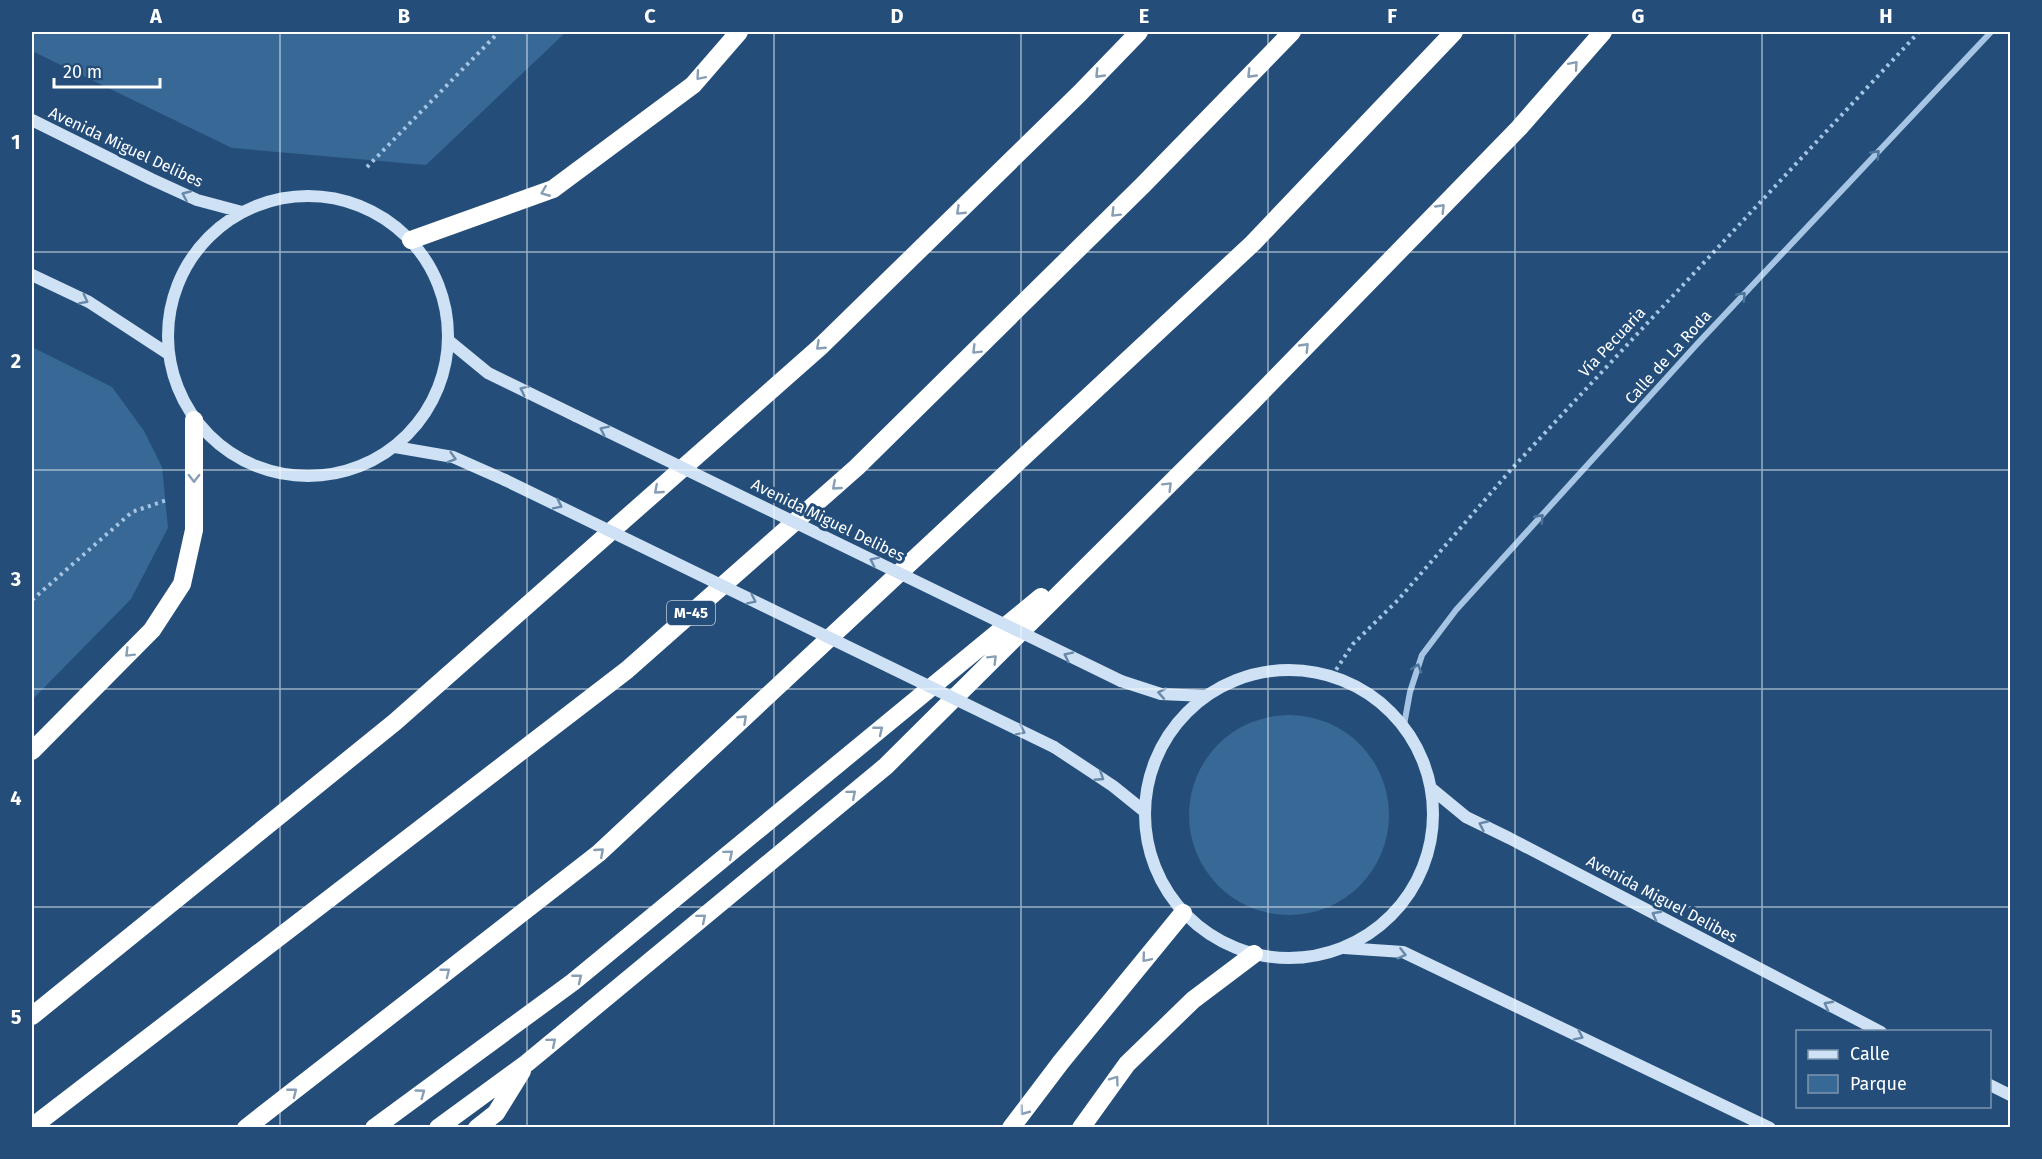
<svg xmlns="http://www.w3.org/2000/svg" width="2042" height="1159" font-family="'Fira Sans',sans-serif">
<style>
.green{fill:#376896}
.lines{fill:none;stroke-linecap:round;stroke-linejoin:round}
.path{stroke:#a6c5e4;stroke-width:4;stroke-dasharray:3 4.5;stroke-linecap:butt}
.minor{stroke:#a6c5e4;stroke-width:6}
.secondary{stroke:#cfe1f4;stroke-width:12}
.motorway{stroke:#fff;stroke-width:18}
.secondary-bridge{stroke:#cfe1f4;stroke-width:12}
.oneway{stroke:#879eb5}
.oneway2{stroke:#4b7299}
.oneway3{stroke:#6889aa}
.grid{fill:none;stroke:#fff;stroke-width:1.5;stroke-opacity:0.55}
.labels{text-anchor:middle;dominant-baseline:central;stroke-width:6;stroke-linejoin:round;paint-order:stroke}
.shield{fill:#244e79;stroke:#bdcad7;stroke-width:1.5}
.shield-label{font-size:15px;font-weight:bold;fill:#fff}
.street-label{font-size:16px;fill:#fff;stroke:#244e79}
.neatline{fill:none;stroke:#fff;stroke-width:2}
.grid-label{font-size:20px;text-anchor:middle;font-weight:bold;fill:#fff}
</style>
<rect width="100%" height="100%" fill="#244e79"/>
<path class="green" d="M32 32H566L426 165 232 148 32 51Z
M32 347 112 387 144 431 162 467 168 528 131 599 32 700Z
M1189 815a100 100 0 1 1 200 0a100 100 0 1 1-200 0Z"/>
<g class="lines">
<path class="path" d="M367 167 499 32
M32 600 132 512 167 500
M1332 676 1353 644 1398 600 1516 464 1919 32"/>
<path class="minor" d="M1404 725 1410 692 1422 655 1456 610 1698 343 1991 32"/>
<path class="secondary" d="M32 120 151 179 197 200 242 212
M168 336a140 140 0 1 1 280 0a140 140 0 1 1-280 0Z
M32 275 89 302 167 353
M449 341 488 373 576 416
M395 447 453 457 505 480
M1145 814a144 144 0 1 1 288 0a144 144 0 1 1-288 0Z
M1121 681 1161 694 1205 696
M1054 747 1113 786 1144 811
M1432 789 1466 817 1509 838 1881 1032
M1344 948 1403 952 1770 1128
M1990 1085 2010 1095"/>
<path class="motorway" d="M411 240 553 189 693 85 739 32
M32 751 152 630 182 584 194 530V420
M32 1016 395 722 820 347 1080 93 1139 32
M32 1127 627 670 857 467 1143 185 1292 32
M246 1128 599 853 1253 243 1454 32
M374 1128 573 982 1041 597
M438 1128 527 1063 886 766 1250 404 1519 128 1603 32
M477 1128 496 1113 522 1071
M1011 1128 1061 1062 1183 913
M1081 1128 1127 1064 1193 1000 1254 954"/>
<path class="secondary-bridge" d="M576 416 1121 681
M505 480 1054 747"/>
</g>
<defs><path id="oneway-chevron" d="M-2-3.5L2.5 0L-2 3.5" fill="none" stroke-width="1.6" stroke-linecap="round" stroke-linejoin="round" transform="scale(1.5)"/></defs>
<g class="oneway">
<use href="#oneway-chevron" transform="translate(1574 65) rotate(-49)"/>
<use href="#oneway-chevron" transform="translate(1099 74) rotate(134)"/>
<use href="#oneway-chevron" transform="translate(1251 74) rotate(134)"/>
<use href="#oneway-chevron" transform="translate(700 76) rotate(131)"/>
<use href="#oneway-chevron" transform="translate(545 192) rotate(158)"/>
<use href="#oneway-chevron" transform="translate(1441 208) rotate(-46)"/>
<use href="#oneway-chevron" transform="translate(960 211) rotate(136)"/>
<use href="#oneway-chevron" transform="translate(1115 213) rotate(135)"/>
<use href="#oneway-chevron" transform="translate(820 346) rotate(137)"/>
<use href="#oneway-chevron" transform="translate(1305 347) rotate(-46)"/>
<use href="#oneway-chevron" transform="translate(976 350) rotate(135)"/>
<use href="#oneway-chevron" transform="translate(194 478) rotate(90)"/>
<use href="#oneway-chevron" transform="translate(836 486) rotate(139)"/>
<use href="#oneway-chevron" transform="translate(1168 486) rotate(-45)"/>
<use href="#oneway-chevron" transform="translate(658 490) rotate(139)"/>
<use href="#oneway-chevron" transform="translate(129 653) rotate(135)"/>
<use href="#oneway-chevron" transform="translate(993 659) rotate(-45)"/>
<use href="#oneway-chevron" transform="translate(743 719) rotate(-43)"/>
<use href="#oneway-chevron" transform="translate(879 730) rotate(-39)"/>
<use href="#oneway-chevron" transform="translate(852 794) rotate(-40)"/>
<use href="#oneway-chevron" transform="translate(600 852) rotate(-41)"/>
<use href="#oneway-chevron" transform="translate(729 854) rotate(-40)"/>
<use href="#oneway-chevron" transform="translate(702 918) rotate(-40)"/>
<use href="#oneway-chevron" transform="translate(1146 958) rotate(130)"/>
<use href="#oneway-chevron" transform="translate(446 972) rotate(-38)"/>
<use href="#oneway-chevron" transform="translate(578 978) rotate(-39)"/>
<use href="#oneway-chevron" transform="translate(552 1042) rotate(-40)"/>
<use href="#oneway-chevron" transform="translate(1115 1080) rotate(-54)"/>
<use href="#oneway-chevron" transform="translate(293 1092) rotate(-38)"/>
<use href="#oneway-chevron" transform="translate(421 1093) rotate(-36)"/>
<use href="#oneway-chevron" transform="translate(1024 1111) rotate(127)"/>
</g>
<g class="oneway2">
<use href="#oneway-chevron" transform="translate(1876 154) rotate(-47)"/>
<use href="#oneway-chevron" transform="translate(1742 296) rotate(-47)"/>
<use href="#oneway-chevron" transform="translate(1540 518) rotate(-48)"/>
<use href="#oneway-chevron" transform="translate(1417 668) rotate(-72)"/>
</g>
<g class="oneway3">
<use href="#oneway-chevron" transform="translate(186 195) rotate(-156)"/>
<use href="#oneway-chevron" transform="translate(84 300) rotate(27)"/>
<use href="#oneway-chevron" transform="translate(524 390) rotate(-154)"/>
<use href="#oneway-chevron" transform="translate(604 430) rotate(-154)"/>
<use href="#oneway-chevron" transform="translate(452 458) rotate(16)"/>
<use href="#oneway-chevron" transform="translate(558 505) rotate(26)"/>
<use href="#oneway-chevron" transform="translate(874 561) rotate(-154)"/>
<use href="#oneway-chevron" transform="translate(752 600) rotate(26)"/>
<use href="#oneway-chevron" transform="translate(1068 656) rotate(-154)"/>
<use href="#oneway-chevron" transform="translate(1162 693) rotate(-170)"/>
<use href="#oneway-chevron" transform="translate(1021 731) rotate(26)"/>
<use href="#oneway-chevron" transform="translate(1100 777) rotate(33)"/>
<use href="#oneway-chevron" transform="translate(1483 825) rotate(-155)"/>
<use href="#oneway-chevron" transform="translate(1656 915) rotate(-152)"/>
<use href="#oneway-chevron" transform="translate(1402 954) rotate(14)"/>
<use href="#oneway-chevron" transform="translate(1828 1005) rotate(-152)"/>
<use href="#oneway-chevron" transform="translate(1579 1036) rotate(26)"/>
</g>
<path class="grid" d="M280 32V1128M527 32V1128M774 32V1128M1021 32V1128M1268 32V1128M1515 32V1128M1762 32V1128M32 252H2010M32 470H2010M32 689H2010M32 907H2010"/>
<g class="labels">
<rect class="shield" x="667" y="601" width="48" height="24" rx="4.5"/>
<g class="shield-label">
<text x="691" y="613">M-45</text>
</g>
<g class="street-label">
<text transform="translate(126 147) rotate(25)">Avenida Miguel Delibes</text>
<text transform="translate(1612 342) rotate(-47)">Vía Pecuaria</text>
<text transform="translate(1668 357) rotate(-48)">Calle de La Roda</text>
<text transform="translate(828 520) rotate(26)">Avenida Miguel Delibes</text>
<text transform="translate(1662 899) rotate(28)">Avenida Miguel Delibes</text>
</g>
</g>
<rect width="2042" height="1159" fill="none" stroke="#244e79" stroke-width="66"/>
<rect x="1796" y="1030" width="195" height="78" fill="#244e79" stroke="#7c95af" stroke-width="1.5"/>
<rect x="1808" y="1050" width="30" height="9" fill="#cfe1f4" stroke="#7c95af" stroke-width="1.5"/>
<text x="1850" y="1060" font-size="18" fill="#ffffff">Calle</text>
<rect x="1808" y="1075" width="30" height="18" fill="#376896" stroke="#7c95af" stroke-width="1.5"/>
<text x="1850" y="1090" font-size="18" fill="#ffffff">Parque</text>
<path d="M54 78v9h106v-9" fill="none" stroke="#ffffff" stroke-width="3"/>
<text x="63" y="78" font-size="18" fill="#ffffff" stroke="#244e79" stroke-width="4.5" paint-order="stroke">20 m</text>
<rect x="33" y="33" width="1976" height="1093" class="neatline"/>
<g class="grid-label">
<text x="156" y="23">A</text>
<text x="404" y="23">B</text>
<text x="650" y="23">C</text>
<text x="897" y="23">D</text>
<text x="1144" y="23">E</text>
<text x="1392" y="23">F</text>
<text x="1638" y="23">G</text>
<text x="1886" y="23">H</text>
<text x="16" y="149">1</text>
<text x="16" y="368">2</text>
<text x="16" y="586">3</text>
<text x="16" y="805">4</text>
<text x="16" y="1024">5</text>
</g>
</svg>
